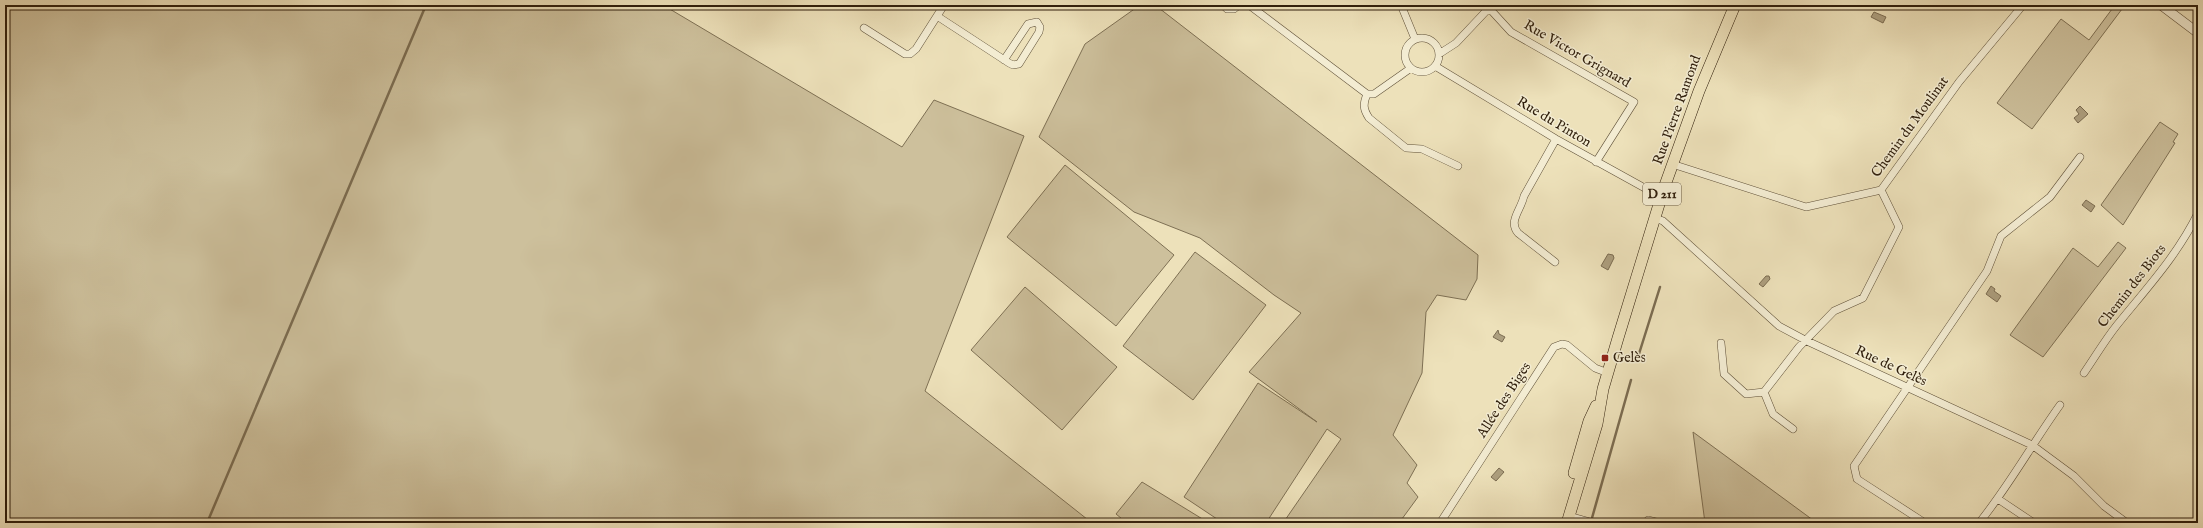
<svg xmlns="http://www.w3.org/2000/svg" width="2203" height="528" font-family="'IM FELL English',serif">
<style>
.green{fill:#cdc09c;stroke:#7e7054}
.water{fill:#ad9f7f;stroke:#7b6c51}
.lines{fill:none;stroke-linecap:round;stroke-linejoin:round}
.stream{stroke:#7b6c51;stroke-width:2.5}
.minor-casing{stroke:#5f5038;stroke-width:8}
.tertiary-casing{stroke:#5f5038;stroke-width:10}
.primary-casing{stroke:#301f0c;stroke-width:12}
.minor{stroke:#f3ecd2;stroke-width:7}
.tertiary{stroke:#f3ecd2;stroke-width:9}
.primary{stroke:#ede1ba;stroke-width:11}
.poi-dot{fill:#8f2418;stroke:#f3ecd2;stroke-width:1.5}
.labels{text-anchor:middle;dominant-baseline:central;stroke-width:3;stroke-linejoin:round;paint-order:stroke}
.shield{fill:#f3ecd2;stroke:#6a5c47;stroke-width:1}
.shield-label{font-size:13px;font-weight:bold;fill:#301f0c}
.street-label{font-size:14px;fill:#301f0c;stroke:#f3ecd2}
.poi-label{font-size:14px;fill:#301f0c;stroke:#f3ecd2;text-anchor:start}
</style>
<rect width="100%" height="100%" fill="#ede1ba"/>
<filter id="stains"><feTurbulence type="fractalNoise" baseFrequency=".005" numOctaves="4"/><feColorMatrix values="0 0 0 0 .2 0 0 0 0 .09 0 0 0 0 .02 0 0 0 .5 -.17"/></filter>
<radialGradient id="worn" r=".72"><stop offset=".6" stop-color="#630" stop-opacity="0"/><stop offset="1" stop-color="#630" stop-opacity=".3"/></radialGradient>
<path class="green" d="M5 5H663L902 147 934 100 1024 136 925 391 1092 523H5Z
M1140 5H1155L1478 255 1477 279 1466 300 1437 295 1426 312 1422 373 1393 435 1417 465 1407 483 1418 497 1399 523H1283L1341 439 1327 429 1266 523H1223L1184 497 1258 383 1317 422 1249 372 1301 313 1274 295 1200 238 1134 212 1039 137 1085 44Z
M2115 5H2125L2032 129 1997 103 2061 19 2089 40Z
M2160 122 2178 134 2173 142 2175 143 2123 225 2101 205Z
M1065 165 1174 255 1116 326 1007 237Z
M2118 242 2126 248 2043 357 2010 335 2073 248 2098 267Z
M1195 252 1266 305 1193 400 1123 346Z
M1025 287 1117 367 1062 430 971 350Z
M1693 432 1817 523H1705Z
M1142 482 1209 523H1127L1116 514Z"/>
<path class="water" d="M1874 12 1886 17 1883 23 1871 17Z
M2080 106 2088 114 2078 123 2074 118 2079 114 2076 110Z
M2086 200 2095 206 2091 212 2082 205Z
M1608 254 1613 255 1614 258 1608 270 1601 266Z
M1766 276H1769L1770 279 1763 287 1759 284Z
M1991 286 1995 289 1994 291 2001 296 1997 302 1986 294Z
M1498 330 1499 334 1505 337 1502 342 1493 337Z
M1499 468 1504 472 1496 481 1491 477Z"/>
<g class="lines">
<path class="stream" d="M1638 357 1660 287
M1592 518 1631 380
M207 523 426 5"/>
<defs>
<path id="minor" d="M944 5 937 16 1009 63 1013 65 1019 64 1039 32 1040 27 1037 22 1028 24 1004 60
M1223 5 1227 9H1234L1239 5
M1249 5 1367 94
M1401 5 1415 39
M864 28 905 54H910L916 49 937 16
M1405 55a17 17 0 1 1 34 0a17 17 0 1 1-34 0Z
M1439 54 1456 43 1489 8 1511 32 1634 102 1596 162
M1435 66 1556 139 1661 197
M1411 68 1374 94H1367C1363 104 1363 109 1369 118L1406 148 1422 149 1458 166
M1672 164 1806 207 1881 190 1959 82 2023 5
M1655 218 1663 221 1779 326 1807 341 2032 445 2074 476 2104 506 2127 523
M1555 262 1518 233C1508 221 1521 210 1524 196L1556 139
M1721 343 1724 374 1746 394 1764 392 1799 347 1834 311 1863 298 1899 227 1881 190
M2084 373C2095 357 2105 340 2117 325 2146 289 2177 256 2198 213
M1764 392 1773 414 1793 429
M1998 499 2034 523
M1569 516 1594 523
M1446 523 1442 520 1554 347 1562 344 1567 345 1595 368 1608 373
M1646 523 1648 520 1660 523
M1925 523 1857 479 1854 466 1987 271 2001 236 2050 197 2080 157
M1979 523C2009 486 2032 444 2060 405"/>
<path id="tertiary" d="M2161 5 2198 33"/>
<path id="primary" d="M1574 473 1589 421 1596 406
M1567 523 1597 424 1603 389 1618 338 1664 188 1699 91 1735 5"/>
</defs>
<use href="#minor" class="minor-casing"/>
<use href="#tertiary" class="tertiary-casing"/>
<use href="#primary" class="primary-casing"/>
<use href="#minor" class="minor"/>
<use href="#tertiary" class="tertiary"/>
<use href="#primary" class="primary"/>
</g>
<rect class="poi-dot" x="1601" y="354" width="8" height="8" rx="2"/>
<g class="labels">
<rect class="shield" x="1643" y="183" width="38" height="22" rx="3"/>
<g class="shield-label">
<text x="1662" y="194">D 211</text>
</g>
<g class="street-label">
<text transform="translate(1577 54) rotate(30)">Rue Victor Grignard</text>
<text transform="translate(1677 110) rotate(-70)">Rue Pierre Ramond</text>
<text transform="translate(1554 122) rotate(31)">Rue du Pinton</text>
<text transform="translate(1910 127) rotate(-54)">Chemin du Moulinat</text>
<text transform="translate(2132 286) rotate(-52)">Chemin des Biots</text>
<text transform="translate(1891 366) rotate(25)">Rue de Gelès</text>
<text transform="translate(1504 400) rotate(-57)">Allée des Biges</text>
</g>
<g class="poi-label">
<text x="1613" y="358">Gelès</text>
</g>
</g>
<rect width="2203" height="528" fill="none" stroke="#ede1ba" stroke-width="20"/>
<rect x="6" y="6" width="2191" height="516" fill="none" stroke="#301f0c" stroke-width="2"/>
<rect x="10" y="10" width="2183" height="508" fill="none" stroke="#301f0c"/>
<rect width="100%" height="100%" filter="url(#stains)"/>
<rect width="100%" height="100%" fill="url(#worn)"/>
</svg>
